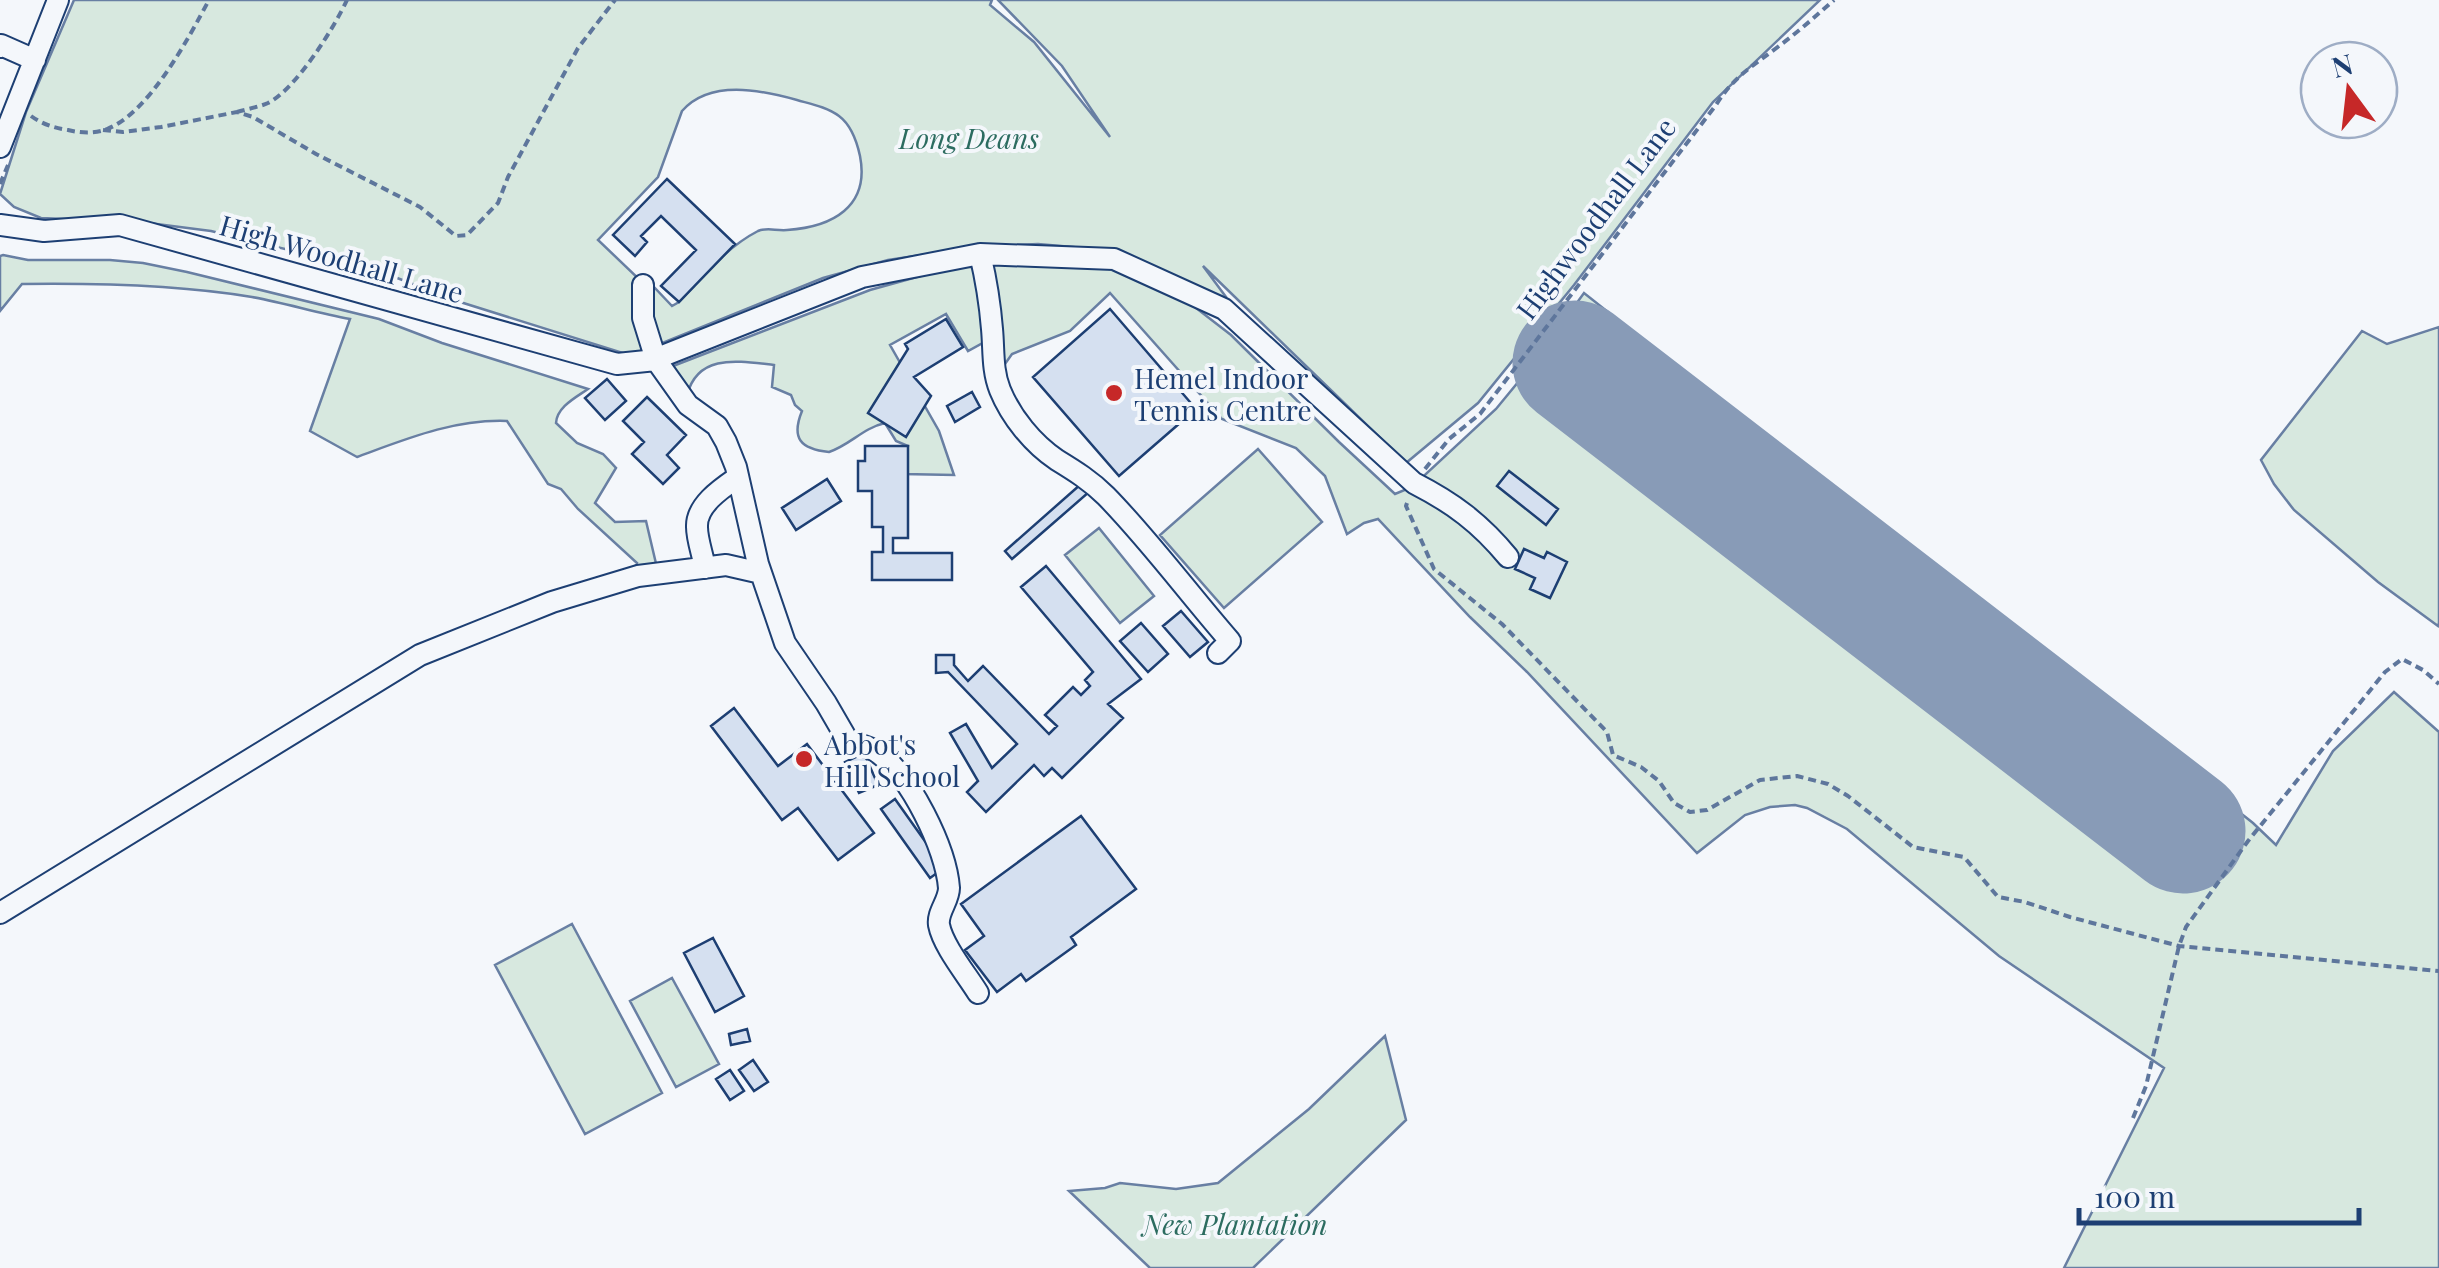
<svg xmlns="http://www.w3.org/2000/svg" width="2439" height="1268" font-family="'Playfair Display',serif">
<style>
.green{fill:#d7e8df;stroke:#687fa3;stroke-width:2.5}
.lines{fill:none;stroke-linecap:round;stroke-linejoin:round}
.runway{stroke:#889bb7;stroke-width:125}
.building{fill:#d5e0f0;stroke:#1d3f73;stroke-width:2.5}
.minor-casing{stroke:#1d3f73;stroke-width:24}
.path{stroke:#5e769c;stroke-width:4;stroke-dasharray:8 5;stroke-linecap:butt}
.minor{stroke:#f4f7fb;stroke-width:20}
.poi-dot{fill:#c62828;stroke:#f4f7fb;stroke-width:4}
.labels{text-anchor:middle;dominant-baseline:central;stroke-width:8;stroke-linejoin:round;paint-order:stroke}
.park-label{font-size:28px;font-style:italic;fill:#2c6c60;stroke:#f4f7fb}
.street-label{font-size:28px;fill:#1d3f73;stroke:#f4f7fb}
.poi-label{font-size:28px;fill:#1d3f73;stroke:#f4f7fb;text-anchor:start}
</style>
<rect width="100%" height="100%" fill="#f4f7fb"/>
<path class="green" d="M74 0H992L990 5 1034 42 1110 137 1062 66 998 0H1820L1713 102 1574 285 1478 403 1406 463 1203 266 1226 297 1217 303 1084 248 1038 244 975 247 888 260 823 278 660 344 652 316 653 286 672 306 679 302C703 277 725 248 758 231 767 227 776 231 787 230 832 227 870 207 860 156 857 142 851 125 839 116 827 107 811 104 797 100 761 90 710 79 682 111L658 177 598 240 641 281 645 360 457 301 392 276 314 256 211 231 141 222 41 218 14 207 0 194 26 112Z
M3 255 28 260H110L143 263 187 272 379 319 442 343 588 389C575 398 557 407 556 423L577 443 603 454 616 468 595 503 615 522 646 521 658 572 633 570 637 563 578 509 561 489 548 484 507 421C454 419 406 439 357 457L310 431 350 319C317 313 285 303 252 297 180 285 96 283 22 284L0 311V256Z
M994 264 1106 266 1178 294 1231 335 1339 442 1395 494 1412 487 1496 409 1528 370 1584 293 2253 823 2276 845 2333 751 2394 692 2439 732V1268H2064L2164 1068 1999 956 1847 829 1807 808 1795 805 1770 807 1745 815 1697 853 1527 672 1470 617 1378 519 1364 523 1347 534 1325 476 1296 448 1222 419 1110 293 1070 331 1012 354 1005 364 996 367 990 269Z
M960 265 976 268 988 340 968 351 946 314 890 345 939 431 954 475 903 474 908 446 896 441 885 423C863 428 850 445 829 452 800 449 791 438 802 411L795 405 791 395 772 387 774 365C738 361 698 353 687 395L671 370 673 366 870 290Z
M2439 327V623L2438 626 2378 582 2294 510 2274 484 2261 460 2362 331 2387 344Z
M1258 449 1322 522 1224 608 1160 535Z
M1099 528 1154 596 1120 623 1065 555Z
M572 924 662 1093 585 1134 495 965Z
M672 978 719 1064 676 1087 630 1001Z
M1385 1036 1406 1120 1253 1268H1150L1069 1191 1105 1188 1120 1183 1176 1189 1218 1183 1309 1109Z"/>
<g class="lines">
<path class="runway" d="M1575 363 2183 831"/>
</g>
<path class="building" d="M667 179 735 244 679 302 661 286 696 250 661 216 641 236 647 242 635 256 613 235Z
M1110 309 1196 409 1119 476 1033 377Z
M946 319 963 347 914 377 931 396 906 437 868 413 908 349 905 344Z
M607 379 626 401 605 420 585 398Z
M972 392 980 407 955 422 947 406Z
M647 397 686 435 667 455 679 468 663 484 632 454 644 442 623 421Z
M865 446H908V538H893V553H952V580H872V552H883V527H872V491H858V461H865Z
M1509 471 1558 509 1546 525 1497 486Z
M827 479 841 501 796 530 782 508Z
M1081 484 1089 492 1012 559 1005 551Z
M1524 549 1544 558 1547 552 1567 562 1550 598 1530 589 1535 578 1515 569Z
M1046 566 1141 679 1108 704 1123 718 1062 778 1052 768 1044 776 1034 765 986 812 967 792 978 781 950 733 966 724 992 768 1017 744 948 672 936 673V655H954V665L968 681 983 666 1049 734 1057 726 1045 715 1073 687 1081 695 1090 686 1085 680 1093 672 1021 587Z
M1181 611 1208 642 1190 657 1163 626Z
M1141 623 1168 654 1148 672 1120 641Z
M734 708 778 766 807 744 874 833 838 860 798 808 782 820 711 726Z
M864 753 878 785 859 793 845 762Z
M895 799 944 868 930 878 881 809Z
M1081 816 1136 889 1071 937 1076 945 1026 981 1021 974 997 992 965 950 984 936 961 904Z
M713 938 744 996 715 1012 684 953Z
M747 1029 750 1041 731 1045 729 1034Z
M753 1060 768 1082 754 1091 739 1070Z
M730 1070 744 1091 730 1100 716 1079Z"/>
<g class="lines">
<defs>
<path id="minor" d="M0 47 1 45 35 60
M0 147 58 0
M0 225 44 231 120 225 617 364 656 360 665 355 862 277 980 254 1114 259 1224 309 1414 483C1453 503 1480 523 1508 557
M980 254C986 279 990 304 992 329 994 350 992 370 1000 390 1011 417 1033 444 1057 460 1075 471 1091 481 1106 496 1150 541 1189 594 1230 641L1218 653
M643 285V318L656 360 688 405 717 426 726 442 736 467 758 564 785 643 826 703 848 741C858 745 869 746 877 752 910 775 946 848 949 888 949 901 937 912 939 925 943 946 967 975 978 993
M705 568C703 555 697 540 697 527 696 505 722 488 738 477
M0 913 420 655 552 602 638 576 726 565 761 573"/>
</defs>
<use href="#minor" class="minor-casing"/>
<path class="path" d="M237 112C247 109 259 107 268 103 296 89 334 28 347 0
M31 116C42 124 54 128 68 130 80 133 95 134 107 129 149 113 188 39 209 0
M103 130 123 132 161 127 237 112 253 117 316 154 420 207 456 236 467 235 498 203 508 177 578 48 615 0
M0 184 8 165
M1425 469 1449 439 1480 414 1716 105C1734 76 1753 66 1779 46 1798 32 1816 16 1834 0
M1407 503 1406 506 1434 569 1502 624 1607 732 1613 755 1641 767 1659 781 1674 803 1690 812 1707 810 1760 780 1797 776 1828 784 1848 796 1913 847 1964 857 1998 897 2025 902 2070 917 2179 946 2439 971
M2133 1118 2146 1086 2179 946 2186 927 2248 841 2385 672 2402 659 2423 670 2439 684"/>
<use href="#minor" class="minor"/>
</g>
<g class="poi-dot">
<circle cx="1114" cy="393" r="10"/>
<circle cx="804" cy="759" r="10"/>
</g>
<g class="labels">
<g class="park-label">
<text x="969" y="137">Long Deans</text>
<text x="1235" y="1223">New Plantation</text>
</g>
<g class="street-label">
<text transform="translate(1595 218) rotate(-53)">Highwoodhall Lane</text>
<text transform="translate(342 258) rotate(16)">High Woodhall Lane</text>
</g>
<g class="poi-label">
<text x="1134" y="377">Hemel Indoor<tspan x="1134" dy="32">Tennis Centre</tspan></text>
<text x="824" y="743">Abbot's<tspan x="824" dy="32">Hill School</tspan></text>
</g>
</g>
<g transform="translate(2349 90) rotate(345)"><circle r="48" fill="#f4f7fb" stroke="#9eadc5" stroke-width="2.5"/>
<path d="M0-8L18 38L0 25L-18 38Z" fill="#c62828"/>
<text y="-15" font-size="28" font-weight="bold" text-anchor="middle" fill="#1d3f73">N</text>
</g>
<path d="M2079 1208v15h280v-15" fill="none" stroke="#1d3f73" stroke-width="5"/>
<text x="2094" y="1208" font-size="30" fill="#1d3f73" stroke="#f4f7fb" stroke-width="8" paint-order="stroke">100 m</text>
</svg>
